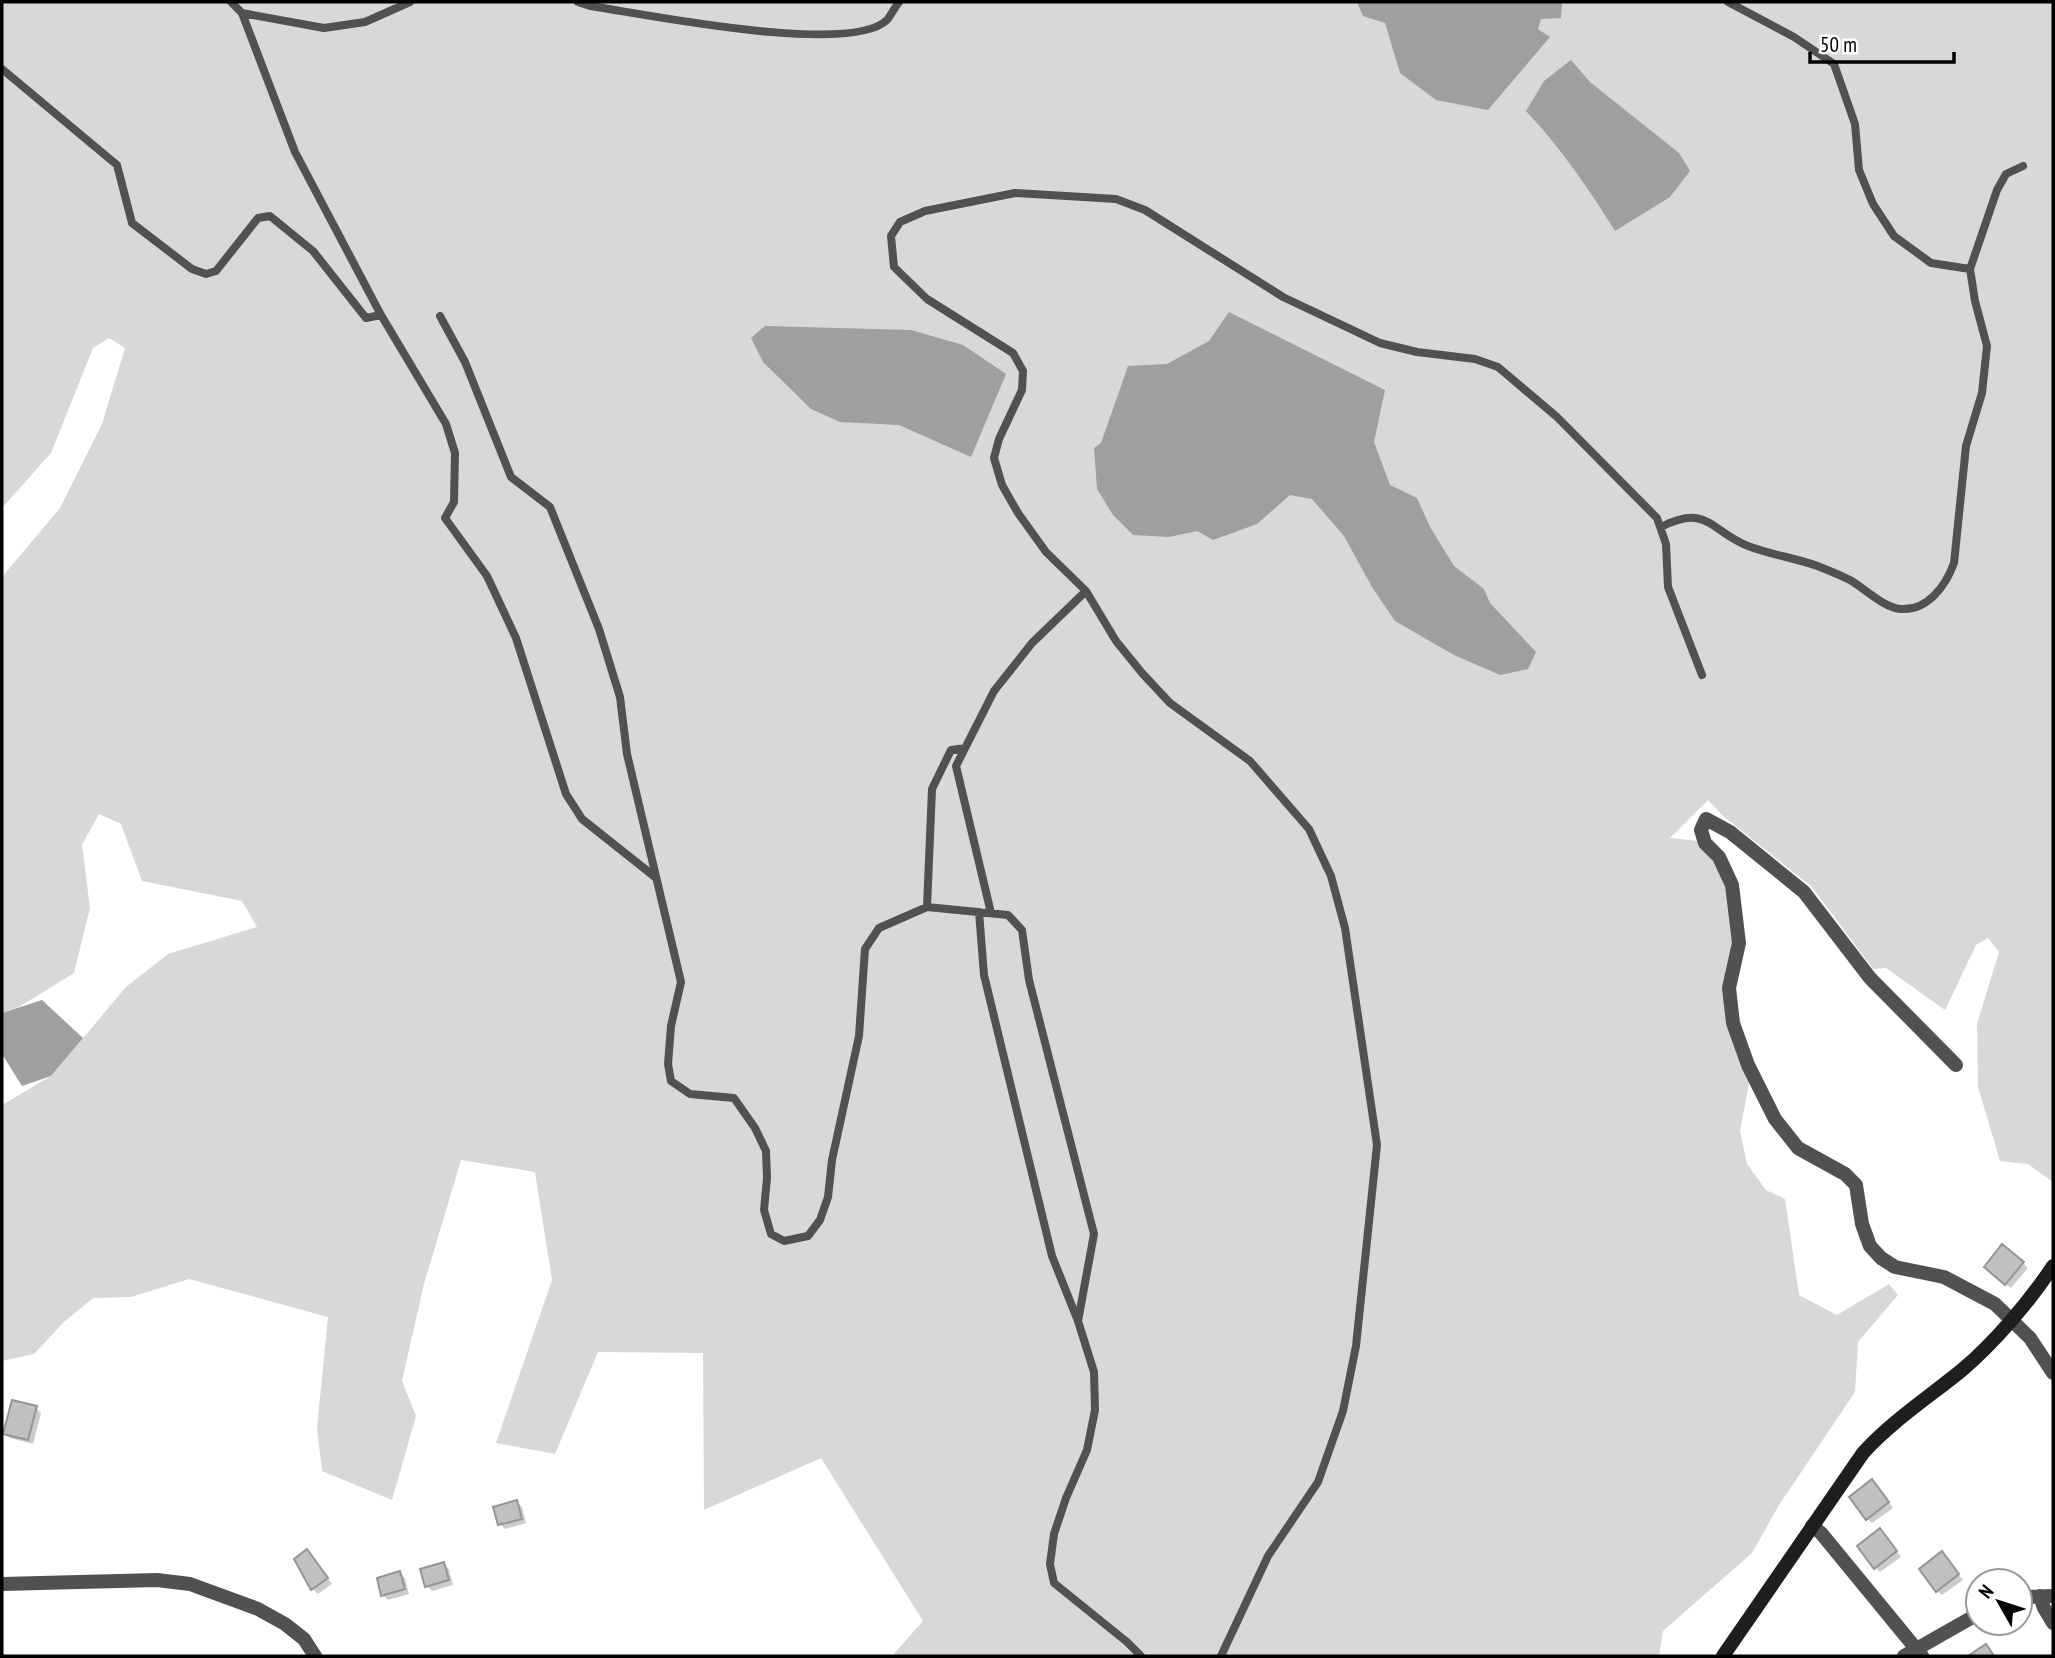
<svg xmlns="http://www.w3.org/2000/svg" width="2055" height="1658" font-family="'PT Sans Narrow',sans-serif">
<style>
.green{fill:#d8d8d8}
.water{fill:#9f9f9f}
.shadow{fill:#0003}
.building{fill:#c0c0c0;stroke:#959595;stroke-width:2}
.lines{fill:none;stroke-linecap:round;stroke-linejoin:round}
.lane{stroke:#515151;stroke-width:8}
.street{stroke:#515151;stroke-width:14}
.secondary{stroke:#1e1e1e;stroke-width:14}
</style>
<rect width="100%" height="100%" fill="#fff"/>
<path class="green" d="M2 2H2053V1182L2028 1164 2000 1161 1978 1087 1977 1024 1999 952 1988 938 1976 945 1945 1010 1886 968 1873 969 1812 887 1722 815 1708 800 1670 838 1698 841 1731 885 1736 944 1727 989 1750 1078 1740 1131 1747 1164 1766 1190 1785 1199 1799 1295 1837 1315 1889 1284 1898 1295 1858 1342 1855 1392 1779 1505 1752 1553 1663 1631 1659 1656H892L923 1621 821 1458 704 1510 703 1353 598 1352 555 1454 496 1443 552 1280 535 1172 461 1160 424 1284 402 1381 416 1416 392 1500 322 1471 317 1428 328 1317 189 1279 131 1297 93 1298 64 1322 34 1354 2 1361V1105L51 1076 126 987 168 954 257 927 242 901 142 881 121 824 99 814 82 845 90 908 74 973 19 1007 2 1013V577L60 508 102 424 125 348 109 338 93 348 51 453 2 508Z"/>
<path class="water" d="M1357 2H1562L1561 18 1541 19 1538 29 1550 37 1488 110 1436 100 1400 73 1385 23 1363 16Z
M1571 60 1590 82 1679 153 1690 171 1670 197 1615 231C1588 188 1561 148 1526 111L1544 81Z
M1229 312 1385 390 1374 442 1390 485 1417 498 1430 527 1454 566 1484 589 1490 603 1536 652 1528 669 1500 675 1454 655 1395 621 1372 587 1344 536 1312 499 1290 495 1257 524 1213 540 1197 531 1169 537 1133 535 1113 515 1097 489 1094 448 1101 443 1128 366 1167 364 1209 341Z
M765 326 911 330 963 345 1006 374 971 457 899 425 840 422 811 409 763 362 751 338Z
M42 1000 83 1038 51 1076 22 1086 2 1054V1013Z"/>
<path class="shadow" d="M2023 1263 2028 1268 2011 1288 1991 1272Z
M36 1408 41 1413 33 1444 10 1438 5 1433Z
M1877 1487 1893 1508 1872 1523 1867 1518Z
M517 1502 522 1507 526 1523 505 1529 500 1524Z
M1885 1536 1901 1557 1880 1572 1875 1567Z
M312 1557 332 1584 318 1594 313 1589Z
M1947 1559 1963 1580 1942 1595 1937 1590Z
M443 1564 449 1569 453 1585 432 1591 427 1586Z
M400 1573 405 1578 409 1594 388 1600 383 1595Z"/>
<path class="building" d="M2002 1244 2024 1262 2005 1285 1984 1267Z
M12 1400 37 1406 28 1440 3 1434Z
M1872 1479 1889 1502 1866 1520 1849 1497Z
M517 1500 522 1519 498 1525 493 1507Z
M1880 1528 1897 1551 1874 1569 1857 1546Z
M307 1549 328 1578 311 1590 294 1559Z
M1942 1551 1959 1574 1936 1592 1919 1569Z
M444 1562 449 1580 425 1587 420 1569Z
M400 1571 405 1589 381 1596 377 1578Z
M1986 1644 1994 1656H1968Z"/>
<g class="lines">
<path class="lane" d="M231 2 242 13 324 28 365 22 410 2
M578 2 590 6C644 14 850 56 887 20 891 15 895 7 899 2
M1728 2 1794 37 1834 64 1855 124 1859 170 1873 204 1894 236 1931 263 1970 269
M242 13 295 152 381 315 446 424 455 453 454 502 445 518 487 576 516 638 566 794 582 819 655 877
M2 69 117 165 132 223 192 269 206 274 216 271 258 218 270 216 313 251 366 318 381 315
M440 316 465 362 511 477 550 507 599 629 620 697 627 754 681 982 671 1026 668 1064 671 1081 690 1094 734 1098 755 1128 766 1151 767 1178 764 1210 771 1234 784 1241 808 1236 820 1220 828 1197 832 1160 859 1036 865 949 879 928 927 907 1008 915 1022 930 1029 980 1094 1234 1078 1321
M1661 527C1708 503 1711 532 1748 546 1771 555 1797 558 1820 567 1830 571 1840 575 1850 580 1864 588 1884 608 1901 609 1928 611 1946 585 1954 563L1966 446 1982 393 1987 346 1975 301 1970 269 1997 190 2006 174 2023 166
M927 907 932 789 951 750 965 748
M979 912 984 975 1052 1256 1078 1321 1094 1372 1095 1410 1087 1450 1066 1498 1054 1534 1050 1564 1054 1583 1127 1642 1141 1656
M991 913 956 766 994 691 1032 643 1086 591
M1221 1656 1268 1556 1318 1482 1343 1411 1356 1346 1377 1145 1345 928 1331 876 1309 829 1250 761 1170 703 1142 673 1116 641 1086 591 1046 552 1018 513 1002 485 994 458 999 439 1022 390 1023 371 1013 353 927 299 894 267 891 236 900 222 925 211 1015 193 1116 199 1145 210 1283 297 1380 343 1417 352 1475 359 1498 367 1557 417 1657 518 1666 544 1668 587 1702 675"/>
<path class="street" d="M1956 1065 1870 978 1804 892 1730 832 1706 819 1701 830 1705 843 1719 857 1732 885 1739 943 1729 988 1733 1023 1748 1065 1775 1119 1798 1148 1845 1174 1856 1185 1862 1224 1870 1246 1881 1258 1895 1267 1944 1277 1995 1304 2030 1338 2053 1373
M1812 1526 1821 1533 1922 1656
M2 1584 157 1580 190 1584 258 1609 285 1624 304 1639 315 1656
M2040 1596 2044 1608 2053 1623
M2020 1597 2053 1596
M1904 1656 1978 1614"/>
<path class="secondary" d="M1723 1656 1863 1453C1892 1421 1929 1397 1962 1370 1994 1343 2030 1301 2053 1266"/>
</g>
<rect width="2055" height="1658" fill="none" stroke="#000000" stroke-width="7"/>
<g transform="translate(1999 1602) rotate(309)"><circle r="33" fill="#ffffff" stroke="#999999" stroke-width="2"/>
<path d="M0-5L12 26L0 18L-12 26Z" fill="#000000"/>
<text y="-10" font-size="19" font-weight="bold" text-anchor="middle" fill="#000000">N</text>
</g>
<path d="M1810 52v10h144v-10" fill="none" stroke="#000000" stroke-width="3.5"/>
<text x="1820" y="52" font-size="21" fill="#000000" stroke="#ffffff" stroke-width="5" paint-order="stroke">50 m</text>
</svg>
